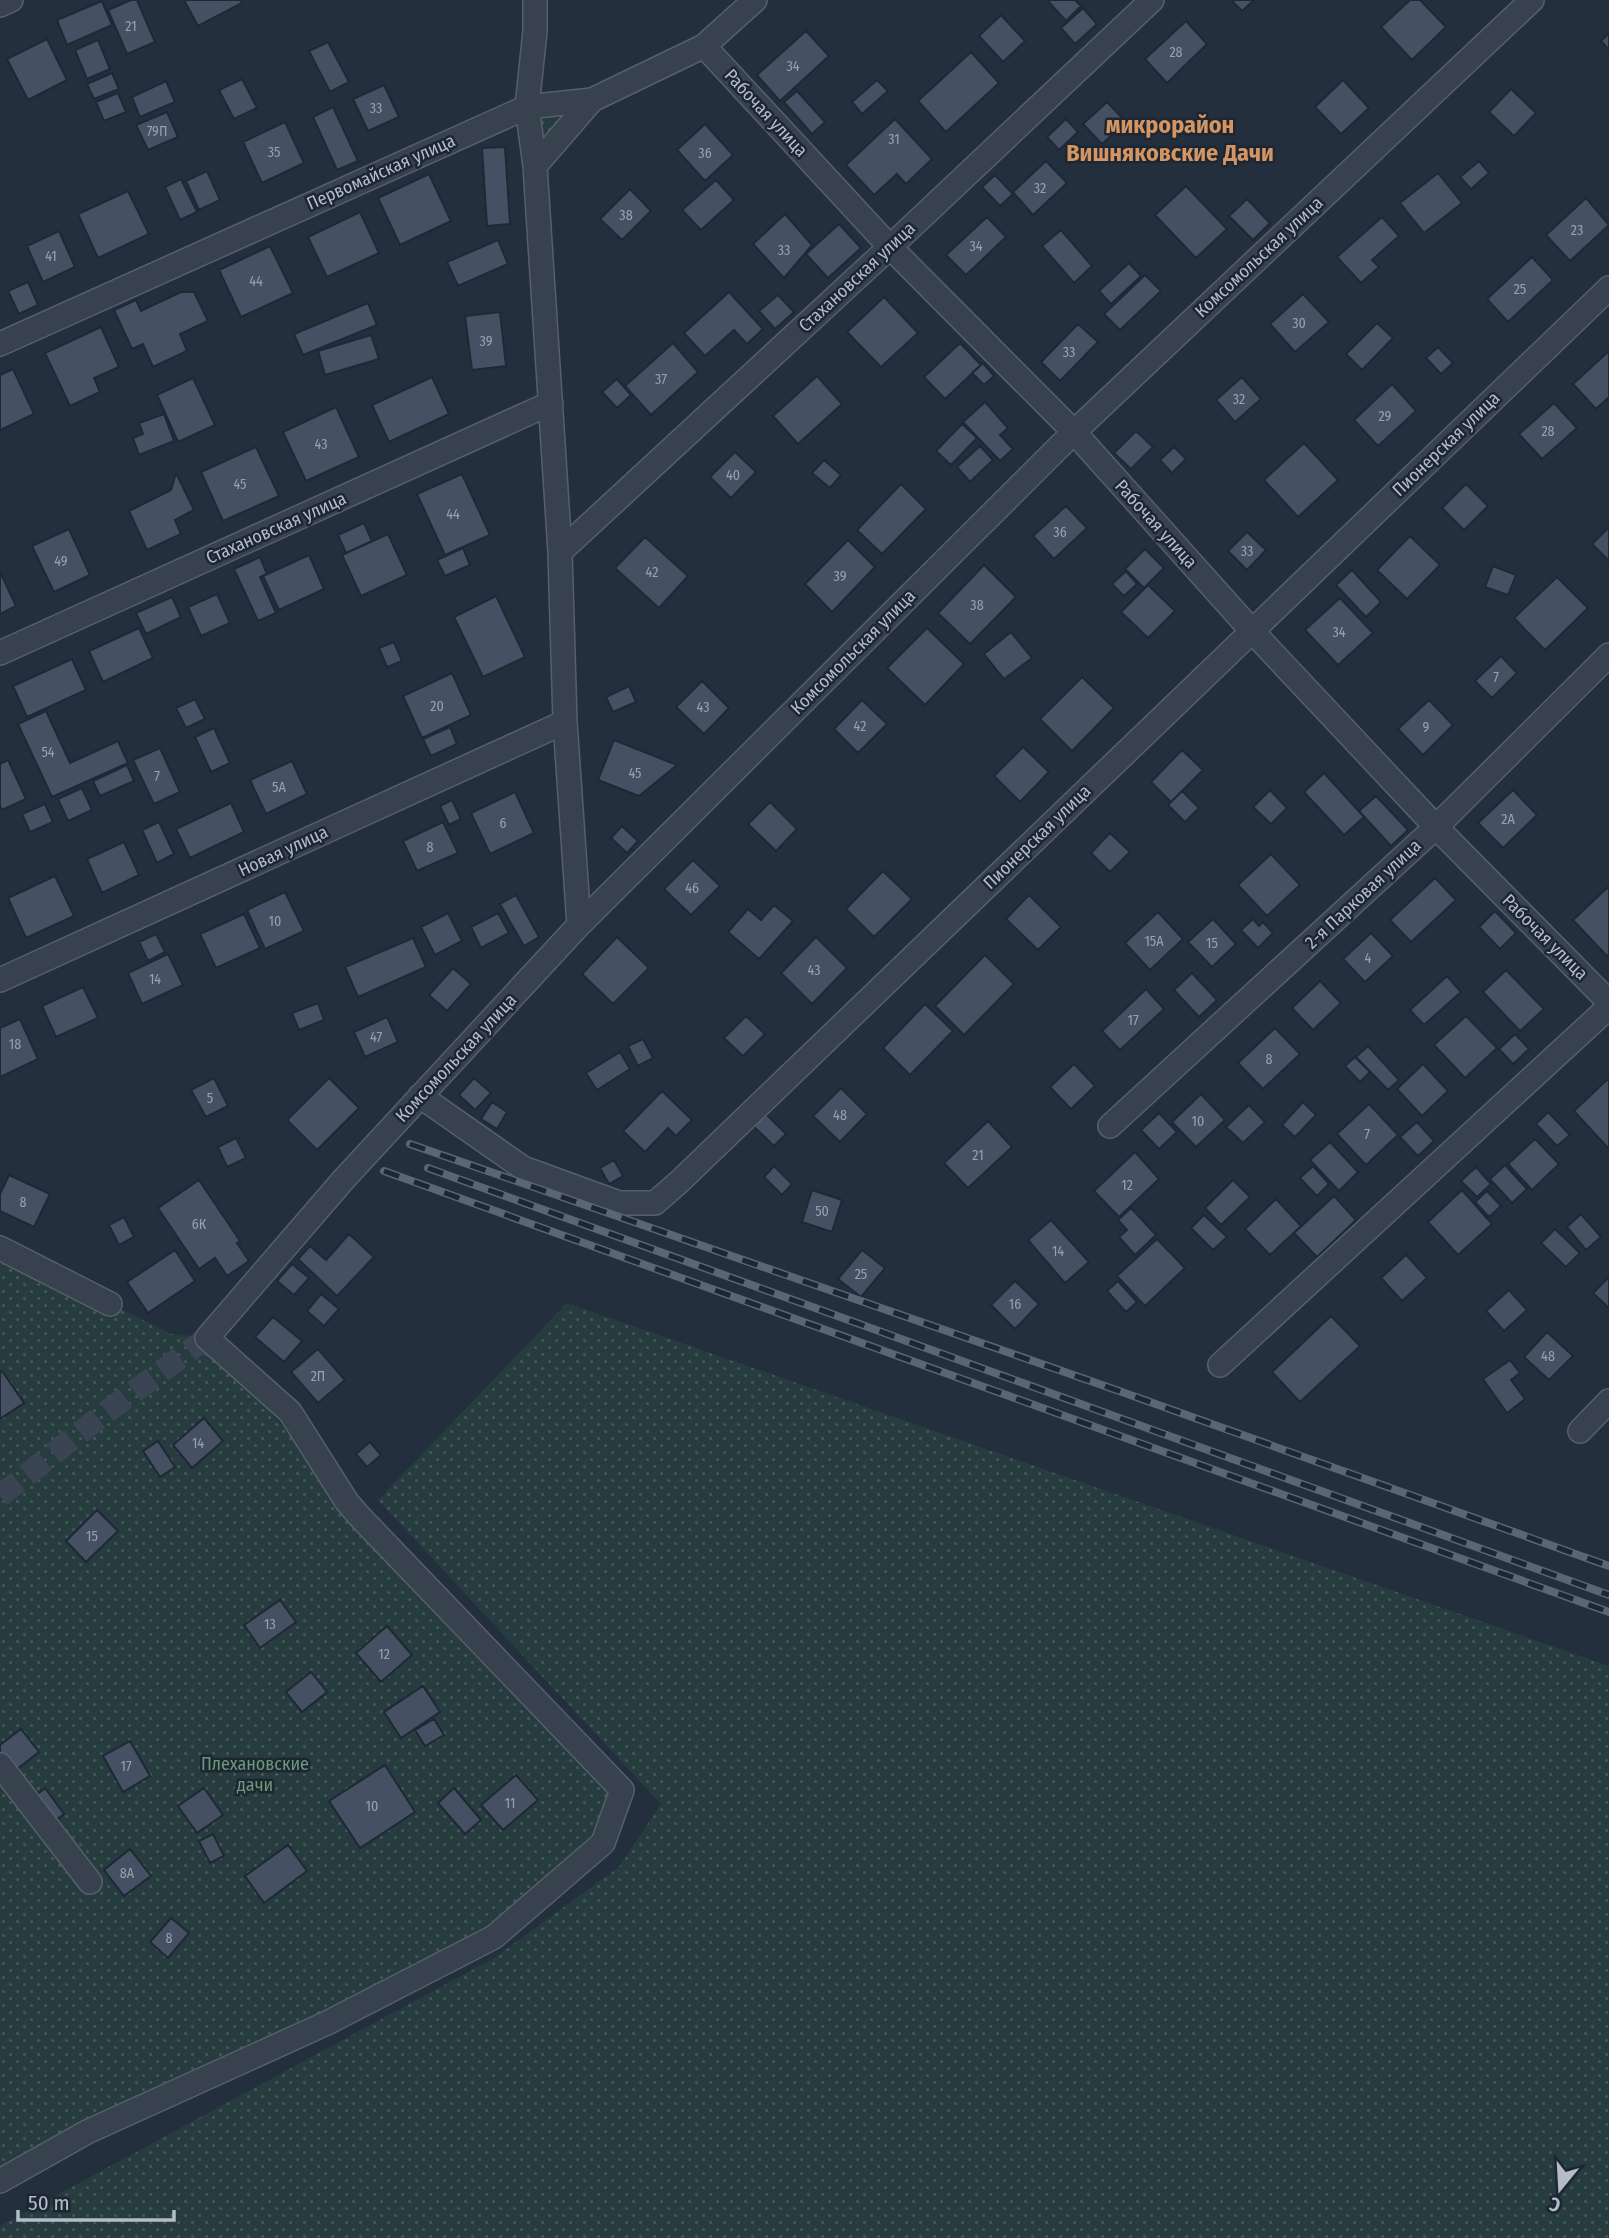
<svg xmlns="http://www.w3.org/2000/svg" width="1609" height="2238" font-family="'Fira Sans Condensed',sans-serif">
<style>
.grass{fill:url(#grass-dots)}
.building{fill:#455162;stroke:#1f2835;stroke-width:2}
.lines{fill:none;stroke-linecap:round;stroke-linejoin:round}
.minor-tunnel{stroke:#3a4453;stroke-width:23;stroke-dasharray:23 11;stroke-linecap:butt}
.minor-casing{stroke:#565f6c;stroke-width:26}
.minor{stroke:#38414e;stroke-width:23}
.rail-casing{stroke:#5a6575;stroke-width:8}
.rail{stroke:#1d2633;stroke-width:5;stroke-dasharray:16;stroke-linecap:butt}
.labels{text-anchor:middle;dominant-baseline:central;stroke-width:5;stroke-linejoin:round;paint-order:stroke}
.number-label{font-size:14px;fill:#98a1af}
.street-label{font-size:18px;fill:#b4bcc9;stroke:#1d2633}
.park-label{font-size:18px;fill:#6b9a76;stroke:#1d2633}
.district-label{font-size:24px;font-weight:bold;fill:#d59563;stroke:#1d2633}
</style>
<defs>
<pattern id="grass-dots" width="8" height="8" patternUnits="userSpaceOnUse" patternTransform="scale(1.75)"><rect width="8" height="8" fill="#263c3f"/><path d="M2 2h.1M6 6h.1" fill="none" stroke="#435659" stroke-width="1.8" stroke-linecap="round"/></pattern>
</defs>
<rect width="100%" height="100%" fill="#242f3e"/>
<path class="grass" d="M566 114 539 142 536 117Z
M0 1248 171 1334 207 1338 361 1518 622 1790 603 1843 494 1937 0 2181Z
M567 1303 1609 1666V2238H0V2226L494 1958 619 1867 661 1804 378 1500Z"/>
<path class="building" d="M131 0H137L155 42 127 54 108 10Z
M184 0H241L242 3 198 26Z
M1047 0H1075L1081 6 1066 21Z
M1231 0H1254L1242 11Z
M1410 0H1420L1446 27 1412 60 1381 27Z
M102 1 112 25 67 45 57 20Z
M1083 8 1097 24 1075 44 1061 28Z
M1001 15 1025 41 1003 62 979 36Z
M1186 21 1207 44 1167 83 1145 59Z
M806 31 829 56 780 101 757 75Z
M1609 33V50L1601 41Z
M47 39 67 80 28 100 7 59Z
M98 40 110 69 87 79 75 50Z
M328 42 349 82 330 92 309 51Z
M971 52 999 83 946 132 918 101Z
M112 73 119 89 94 99 87 84Z
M242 79 257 108 234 119 219 90Z
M877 80 888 91 862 114 852 102Z
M1343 80 1369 108 1341 134 1315 107Z
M166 81 175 102 140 117 132 97Z
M384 85 399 117 368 131 353 99Z
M1511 89 1536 113 1514 136 1489 112Z
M797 91 825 122 812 134 784 102Z
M118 93 126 112 104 121 96 102Z
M1107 102 1126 122 1102 144 1083 124Z
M333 107 358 161 337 170 313 117Z
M167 112 178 137 148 150 136 125Z
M895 119 932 159 906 184 897 174 874 195 846 165Z
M1066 119 1078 132 1059 150 1047 137Z
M285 122 304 163 262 183 243 142Z
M705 124 733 155 705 181 677 150Z
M505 147 510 224 487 226 482 148Z
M1046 161 1067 183 1033 215 1013 192Z
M1479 161 1489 173 1471 189 1460 177Z
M207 171 220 200 199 210 186 181Z
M1438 173 1462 203 1424 233 1400 203Z
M429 174 451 221 400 245 378 198Z
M995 175 1013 194 1000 206 982 187Z
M181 179 197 212 180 220 165 187Z
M716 180 734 200 701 230 682 210Z
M1186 186 1227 229 1196 258 1155 215Z
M630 189 651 211 622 240 600 219Z
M128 191 149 234 98 258 78 214Z
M1586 198 1609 225 1570 261 1546 235Z
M1247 199 1270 223 1253 240 1229 216Z
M360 212 379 253 327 277 308 237Z
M785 214 812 245 784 278 753 244Z
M987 217 1006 237 966 275 946 255Z
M1382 217 1399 236 1372 260 1379 267 1361 283 1337 257Z
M839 224 861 248 828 278 806 254Z
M1061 230 1092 266 1074 283 1042 246Z
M59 231 75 267 43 282 27 246Z
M498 240 508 264 458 286 447 262Z
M270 246 293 293 241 317 219 270Z
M1532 257 1553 280 1508 322 1487 299Z
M1129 263 1141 276 1111 304 1099 291Z
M1145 275 1161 291 1120 330 1104 314Z
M28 282 38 305 19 314 8 291Z
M181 292H194L208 321 180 334 187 351 153 367 143 344 132 349 114 310 136 300 141 311Z
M729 292 763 329 747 344 734 330 705 356 684 333Z
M1303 294 1329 322 1295 352 1270 324Z
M778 295 794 312 775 329 759 311Z
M884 297 918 333 881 367 847 332Z
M368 303 377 325 303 355 294 334Z
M500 312 506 366 472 370 465 316Z
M1377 323 1393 338 1362 370 1346 354Z
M1078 324 1098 342 1060 381 1041 362Z
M101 327 119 367 94 378 100 392 70 406 45 353Z
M371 335 379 359 325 375 318 351Z
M673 343 698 372 651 415 625 386Z
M960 343 981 365 945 399 924 377Z
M1438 347 1453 363 1441 374 1426 358Z
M1609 351V397L1596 409 1573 384Z
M983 363 994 376 984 385 972 373Z
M13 369 34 414 0 430V375Z
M817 376 842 404 798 444 773 416Z
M432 377 449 414 389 442 372 405Z
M1242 377 1261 399 1235 422 1216 400Z
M193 378 215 425 178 442 157 395Z
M617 379 631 395 617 408 602 392Z
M1392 384 1416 411 1378 446 1354 420Z
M985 402 1008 428 1000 435 1013 449 1000 461 963 422Z
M1554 403 1577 428 1542 459 1519 434Z
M336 407 359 457 306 481 283 432Z
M164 414 174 441 139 455 133 438 143 434 139 423Z
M962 424 977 438 951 465 936 451Z
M1136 431 1153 447 1131 469 1114 453Z
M1304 443 1338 480 1298 517 1264 480Z
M980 446 993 460 970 482 957 467Z
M256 447 279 496 223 521 201 472Z
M1174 447 1186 459 1172 473 1160 460Z
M735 452 756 472 731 498 710 477Z
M824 460 841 475 830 488 812 473Z
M176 473 194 510 175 520 181 534 147 550 129 511 171 490Z
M462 474 490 535 445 555 417 494Z
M901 484 926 509 882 554 857 530Z
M1466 484 1488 506 1464 530 1442 508Z
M1066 506 1087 528 1054 559 1033 536Z
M364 523 372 541 346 553 338 535Z
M1609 527V561L1592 544Z
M69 529 90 575 54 592 32 546Z
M1247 532 1266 550 1247 570 1228 551Z
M388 534 407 575 361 596 342 555Z
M1410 536 1440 565 1407 599 1377 570Z
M645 537 688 576 659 608 615 568Z
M848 540 875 567 832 612 805 584Z
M463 548 470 565 445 576 437 560Z
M1145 549 1164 568 1144 588 1125 569Z
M309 555 324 589 279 610 263 576Z
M260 557 267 574 260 577 276 613 258 621 234 569Z
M984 565 1016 597 970 644 938 613Z
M1493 566 1516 575 1508 595 1485 587Z
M1352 570 1381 602 1366 617 1336 585Z
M1126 571 1137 584 1124 596 1112 584Z
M0 572 16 606 0 614Z
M1557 577 1588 608 1545 650 1514 618Z
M1148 585 1175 611 1148 638 1121 612Z
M217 594 230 623 201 636 188 607Z
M496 596 525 657 483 677 454 617Z
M172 597 181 617 146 634 136 613Z
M1340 598 1373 633 1338 665 1305 630Z
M139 628 153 658 103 682 89 651Z
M927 628 964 664 925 705 887 668Z
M1011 632 1032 658 1004 679 984 654Z
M394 642 402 661 387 667 379 648Z
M1501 656 1517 673 1492 698 1475 681Z
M72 659 86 690 27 717 13 686Z
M452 673 471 715 422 738 403 696Z
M1082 677 1114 708 1072 751 1040 719Z
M702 681 729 708 704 734 676 707Z
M629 686 636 702 613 712 606 697Z
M195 699 205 719 186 728 176 708Z
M862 700 887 724 858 753 834 729Z
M1429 700 1453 725 1423 755 1398 729Z
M46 711 70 763 118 741 128 763 52 797 18 724Z
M450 727 457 744 431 756 423 739Z
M214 728 230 763 211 772 195 737Z
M614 740 677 765 639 796 598 780Z
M1023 747 1049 772 1020 802 994 776Z
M160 748 180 792 154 804 133 760Z
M1182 750 1203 770 1171 802 1151 782Z
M8 760 26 799 2 810 0 806V764Z
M292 761 307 794 266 814 250 780Z
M127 765 134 781 100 796 93 781Z
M1324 773 1364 817 1344 835 1304 792Z
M82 788 92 810 68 821 58 799Z
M1270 790 1287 808 1271 824 1253 807Z
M1513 790 1537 815 1503 848 1478 823Z
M1182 791 1199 808 1185 822 1168 805Z
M515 792 534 833 490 854 471 813Z
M1376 796 1408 830 1391 846 1359 811Z
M452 800 461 819 449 825 440 806Z
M770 802 797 829 776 851 748 824Z
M231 803 244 832 190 858 176 829Z
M45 804 53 822 30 832 22 814Z
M159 822 174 854 157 863 142 830Z
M443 822 458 853 417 871 403 841Z
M622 826 638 841 627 853 611 838Z
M1110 833 1130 852 1110 872 1091 853Z
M124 842 139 875 102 893 87 859Z
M1271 854 1300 885 1267 916 1238 885Z
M693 860 720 886 691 915 664 889Z
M883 871 912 899 874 937 846 909Z
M55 876 74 916 26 938 8 898Z
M1435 878 1456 900 1411 942 1390 920Z
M1609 886V954L1607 956 1573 920Z
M285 892 304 931 265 949 247 910Z
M516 895 539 937 524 946 500 904Z
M1029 895 1061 927 1038 950 1006 919Z
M774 905 793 921 759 959 728 932 748 909 761 920Z
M1495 911 1516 933 1500 949 1479 927Z
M1158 912 1183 939 1150 970 1125 943Z
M448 913 462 941 435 955 421 927Z
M498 913 509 933 481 948 471 927Z
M244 914 260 948 216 968 200 934Z
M1213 919 1236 944 1212 967 1188 942Z
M1253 919 1259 926 1263 922 1273 933 1258 948 1241 930Z
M1371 933 1393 956 1365 982 1343 959Z
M156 934 165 952 148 961 139 942Z
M617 937 649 968 613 1004 582 974Z
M816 937 847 968 812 1004 781 973Z
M413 938 426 967 358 997 345 967Z
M168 954 183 985 142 1004 128 973Z
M985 955 1014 984 964 1035 935 1006Z
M453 968 471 984 447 1011 429 995Z
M1506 970 1544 1009 1520 1031 1483 992Z
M1192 973 1217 1000 1199 1017 1174 990Z
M1447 976 1461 992 1424 1025 1410 1010Z
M1320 981 1341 1003 1313 1030 1292 1008Z
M83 987 98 1018 56 1037 42 1006Z
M1146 989 1164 1009 1120 1050 1102 1031Z
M318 1003 324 1020 299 1030 292 1013Z
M925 1004 953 1031 910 1075 883 1048Z
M746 1016 765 1034 743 1056 724 1038Z
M1466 1016 1497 1048 1465 1078 1434 1045Z
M387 1017 398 1042 365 1057 354 1032Z
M20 1019 38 1059 0 1077V1028Z
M1275 1028 1300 1054 1263 1089 1238 1063Z
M1515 1034 1529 1049 1513 1064 1499 1049Z
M643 1039 653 1058 638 1066 628 1046Z
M1368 1046 1399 1080 1388 1090 1356 1057Z
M620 1052 630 1069 597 1090 586 1073Z
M1355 1057 1370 1072 1360 1082 1345 1066Z
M1074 1064 1095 1086 1071 1109 1050 1087Z
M1423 1064 1448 1091 1422 1116 1397 1089Z
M214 1078 228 1106 206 1117 191 1090Z
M329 1078 359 1108 317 1150 287 1120Z
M474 1078 491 1093 475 1110 459 1095Z
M1609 1078V1147L1608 1148 1574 1111Z
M841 1088 867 1114 840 1142 813 1116Z
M662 1091 692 1120 676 1136 668 1128 645 1152 623 1131Z
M1201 1094 1225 1120 1196 1147 1172 1122Z
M492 1102 507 1112 497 1129 481 1119Z
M1303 1102 1316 1115 1295 1137 1282 1125Z
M1369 1104 1398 1135 1366 1165 1337 1134Z
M1249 1105 1265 1122 1243 1143 1226 1127Z
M762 1110 786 1134 774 1146 750 1123Z
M1548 1112 1570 1135 1557 1146 1536 1124Z
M1159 1113 1177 1132 1159 1149 1141 1130Z
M988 1121 1012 1147 968 1188 944 1163Z
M1417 1122 1434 1141 1418 1156 1400 1137Z
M236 1138 246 1158 227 1167 218 1147Z
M1535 1139 1559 1164 1532 1190 1508 1164Z
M1330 1142 1358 1172 1339 1191 1310 1160Z
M1135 1152 1159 1179 1119 1217 1094 1191Z
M614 1160 623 1176 609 1184 600 1168Z
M1505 1165 1527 1189 1512 1203 1490 1179Z
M774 1166 792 1184 782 1195 764 1177Z
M1313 1166 1329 1184 1317 1196 1300 1178Z
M1476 1167 1491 1184 1477 1197 1461 1181Z
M9 1175 50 1194 34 1227 0 1211V1194Z
M199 1180 240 1241 237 1243 249 1261 227 1276 215 1258 199 1269 158 1208Z
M1233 1180 1250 1197 1221 1225 1205 1208Z
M812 1190 842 1200 832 1232 802 1222Z
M1462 1190 1492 1224 1458 1255 1428 1222Z
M1487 1191 1501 1206 1489 1217 1475 1202Z
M1334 1196 1356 1220 1317 1257 1294 1233Z
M1276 1199 1301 1226 1270 1255 1245 1229Z
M1131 1208 1156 1235 1135 1255 1119 1237 1127 1230 1118 1220Z
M1581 1214 1601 1237 1586 1250 1567 1227Z
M1204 1215 1227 1237 1213 1250 1191 1228Z
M124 1217 134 1237 119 1245 109 1225Z
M1051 1220 1089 1262 1065 1283 1028 1240Z
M1555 1229 1580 1253 1566 1267 1541 1243Z
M349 1234 374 1257 337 1296 298 1259 310 1246 326 1260Z
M1157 1239 1185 1268 1145 1306 1117 1276Z
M175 1250 195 1281 148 1313 127 1282Z
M862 1250 885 1268 861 1297 838 1279Z
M1406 1255 1427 1278 1402 1301 1381 1278Z
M292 1264 309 1278 294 1295 277 1281Z
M1609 1277V1308L1593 1293Z
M1015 1281 1039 1304 1015 1329 991 1305Z
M1118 1281 1137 1302 1126 1312 1107 1291Z
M1509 1290 1527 1310 1504 1331 1486 1311Z
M321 1294 339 1309 324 1326 307 1311Z
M1331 1316 1360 1346 1300 1402 1272 1372Z
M273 1317 302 1341 284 1362 255 1337Z
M1547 1332 1573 1356 1549 1380 1524 1357Z
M318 1349 345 1380 318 1403 291 1372Z
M1510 1360 1520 1373 1511 1380 1525 1399 1507 1413 1483 1379Z
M2 1371 24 1403 0 1419V1372Z
M204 1418 223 1441 192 1468 173 1445Z
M158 1441 175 1467 160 1477 143 1451Z
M370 1442 381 1455 367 1467 356 1454Z
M97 1510 118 1531 86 1562 66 1541Z
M280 1600 296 1622 260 1648 244 1625Z
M387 1626 412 1655 381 1682 356 1653Z
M311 1672 327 1692 302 1712 286 1692Z
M423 1686 440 1712 401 1738 384 1712Z
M434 1719 444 1735 425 1746 415 1730Z
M21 1729 39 1752 3 1780 0 1776V1745Z
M130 1741 150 1776 123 1792 103 1756Z
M385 1765 415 1812 360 1848 329 1801Z
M516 1775 538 1800 503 1830 481 1805Z
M45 1788 64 1814 49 1825 30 1800Z
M204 1788 223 1815 197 1833 178 1806Z
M454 1788 481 1820 465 1834 438 1803Z
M213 1834 224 1856 210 1863 199 1841Z
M288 1845 307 1871 264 1903 245 1876Z
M130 1849 151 1876 124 1896 104 1870Z
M171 1918 189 1933 168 1958 150 1942Z"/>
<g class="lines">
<path class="minor-tunnel" d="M0 1496 101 1416 207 1338"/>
<defs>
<path id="minor" d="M0 5 11 0
M704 46 890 247 1074 432 1252 631 1436 827 1609 1002
M535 166 527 107 535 31V0
M0 344 527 107 592 100 704 46 755 0
M560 552 890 247 1152 0
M0 653 551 403
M579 925 565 722 560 552 535 166 592 100
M0 980 565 722
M420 1096 523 1168 619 1203H655L679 1182 1609 288
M1110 1126 1436 827 1609 655
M0 1248 110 1304
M1220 1365 1609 1007
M1580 1431 1609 1401
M0 1765 90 1882
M0 2181 87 2132 327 2023 494 1937 603 1843 622 1790 361 1518 347 1502 290 1412 207 1338 344 1179 579 925 1074 432 1532 0"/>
</defs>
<use href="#minor" class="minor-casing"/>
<use href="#minor" class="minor"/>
<defs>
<path id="rail" d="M410 1144 1122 1392 1609 1566
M428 1168 1609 1595
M384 1171 1609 1612"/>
</defs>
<use href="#rail" class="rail-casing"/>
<use href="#rail" class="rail"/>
</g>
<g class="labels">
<g class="number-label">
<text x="131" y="26">21</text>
<text x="1176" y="52">28</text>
<text x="793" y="66">34</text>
<text x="376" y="108">33</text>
<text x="157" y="131">79П</text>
<text x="894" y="139">31</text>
<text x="274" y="152">35</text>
<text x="705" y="153">36</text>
<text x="1040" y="188">32</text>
<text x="626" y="215">38</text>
<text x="1577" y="230">23</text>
<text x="976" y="246">34</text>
<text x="784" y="250">33</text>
<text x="51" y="256">41</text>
<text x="256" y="281">44</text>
<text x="1520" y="289">25</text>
<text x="1299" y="323">30</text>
<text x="486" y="341">39</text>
<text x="1069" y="352">33</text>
<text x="661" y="379">37</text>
<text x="1239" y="399">32</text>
<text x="1385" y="416">29</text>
<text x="1548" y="431">28</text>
<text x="321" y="444">43</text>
<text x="733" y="475">40</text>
<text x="240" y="484">45</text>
<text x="453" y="514">44</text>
<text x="1060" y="532">36</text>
<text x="1247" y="551">33</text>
<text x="61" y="561">49</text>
<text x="652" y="572">42</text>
<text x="840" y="576">39</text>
<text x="977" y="605">38</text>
<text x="1339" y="632">34</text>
<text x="1496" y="677">7</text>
<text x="437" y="706">20</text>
<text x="703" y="707">43</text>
<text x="860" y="726">42</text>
<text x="1426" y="727">9</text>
<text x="48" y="752">54</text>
<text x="635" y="773">45</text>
<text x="157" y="776">7</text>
<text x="279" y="787">5А</text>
<text x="1508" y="819">2А</text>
<text x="503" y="823">6</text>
<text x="430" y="847">8</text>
<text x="692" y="888">46</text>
<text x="275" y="921">10</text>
<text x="1154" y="941">15А</text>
<text x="1212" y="943">15</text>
<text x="1368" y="958">4</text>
<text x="814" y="970">43</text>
<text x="155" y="979">14</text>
<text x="1133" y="1020">17</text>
<text x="376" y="1037">47</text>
<text x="15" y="1044">18</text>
<text x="1269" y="1059">8</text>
<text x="210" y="1098">5</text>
<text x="840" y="1115">48</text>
<text x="1198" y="1121">10</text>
<text x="1367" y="1134">7</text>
<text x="978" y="1155">21</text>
<text x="1127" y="1185">12</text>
<text x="23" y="1202">8</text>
<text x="822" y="1211">50</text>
<text x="199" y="1224">6К</text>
<text x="1058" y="1251">14</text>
<text x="861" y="1274">25</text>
<text x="1015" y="1304">16</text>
<text x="1548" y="1356">48</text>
<text x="318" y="1376">2П</text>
<text x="198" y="1443">14</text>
<text x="92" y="1536">15</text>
<text x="270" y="1624">13</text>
<text x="384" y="1654">12</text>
<text x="126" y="1766">17</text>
<text x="510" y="1803">11</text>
<text x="372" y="1806">10</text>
<text x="127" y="1873">8А</text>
<text x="169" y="1938">8</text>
</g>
<g class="street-label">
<text transform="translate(766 113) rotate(47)">Рабочая улица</text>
<text transform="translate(381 172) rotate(-24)">Первомайская улица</text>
<text transform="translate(1259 257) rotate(-43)">Комсомольская улица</text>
<text transform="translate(857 277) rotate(-43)">Стахановская улица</text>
<text transform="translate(1446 444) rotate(-44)">Пионерская улица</text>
<text transform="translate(1156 524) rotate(48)">Рабочая улица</text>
<text transform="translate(276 528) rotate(-24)">Стахановская улица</text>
<text transform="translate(853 652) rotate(-45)">Комсомольская улица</text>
<text transform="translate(1037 837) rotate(-44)">Пионерская улица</text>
<text transform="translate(283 851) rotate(-25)">Новая улица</text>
<text transform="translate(1363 894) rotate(-43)">2-я Парковая улица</text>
<text transform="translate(1545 937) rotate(45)">Рабочая улица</text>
<text transform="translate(456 1058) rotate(-47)">Комсомольская улица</text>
</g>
<g class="park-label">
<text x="255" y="1764">Плехановские<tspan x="255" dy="21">дачи</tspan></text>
</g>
<g class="district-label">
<text x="1170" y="125">микрорайон<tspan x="1170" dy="28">Вишняковские Дачи</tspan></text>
</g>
</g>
<g transform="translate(1560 2189) rotate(198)" stroke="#1d2633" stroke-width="5" paint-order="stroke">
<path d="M0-5L12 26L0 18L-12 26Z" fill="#b4bcc9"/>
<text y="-10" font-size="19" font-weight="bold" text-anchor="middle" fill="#b4bcc9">С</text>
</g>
<path d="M18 2210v10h156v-10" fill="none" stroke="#b4bcc9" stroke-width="3.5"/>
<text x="28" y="2210" font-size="21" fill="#b4bcc9" stroke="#1d2633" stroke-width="5" paint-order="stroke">50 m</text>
</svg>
